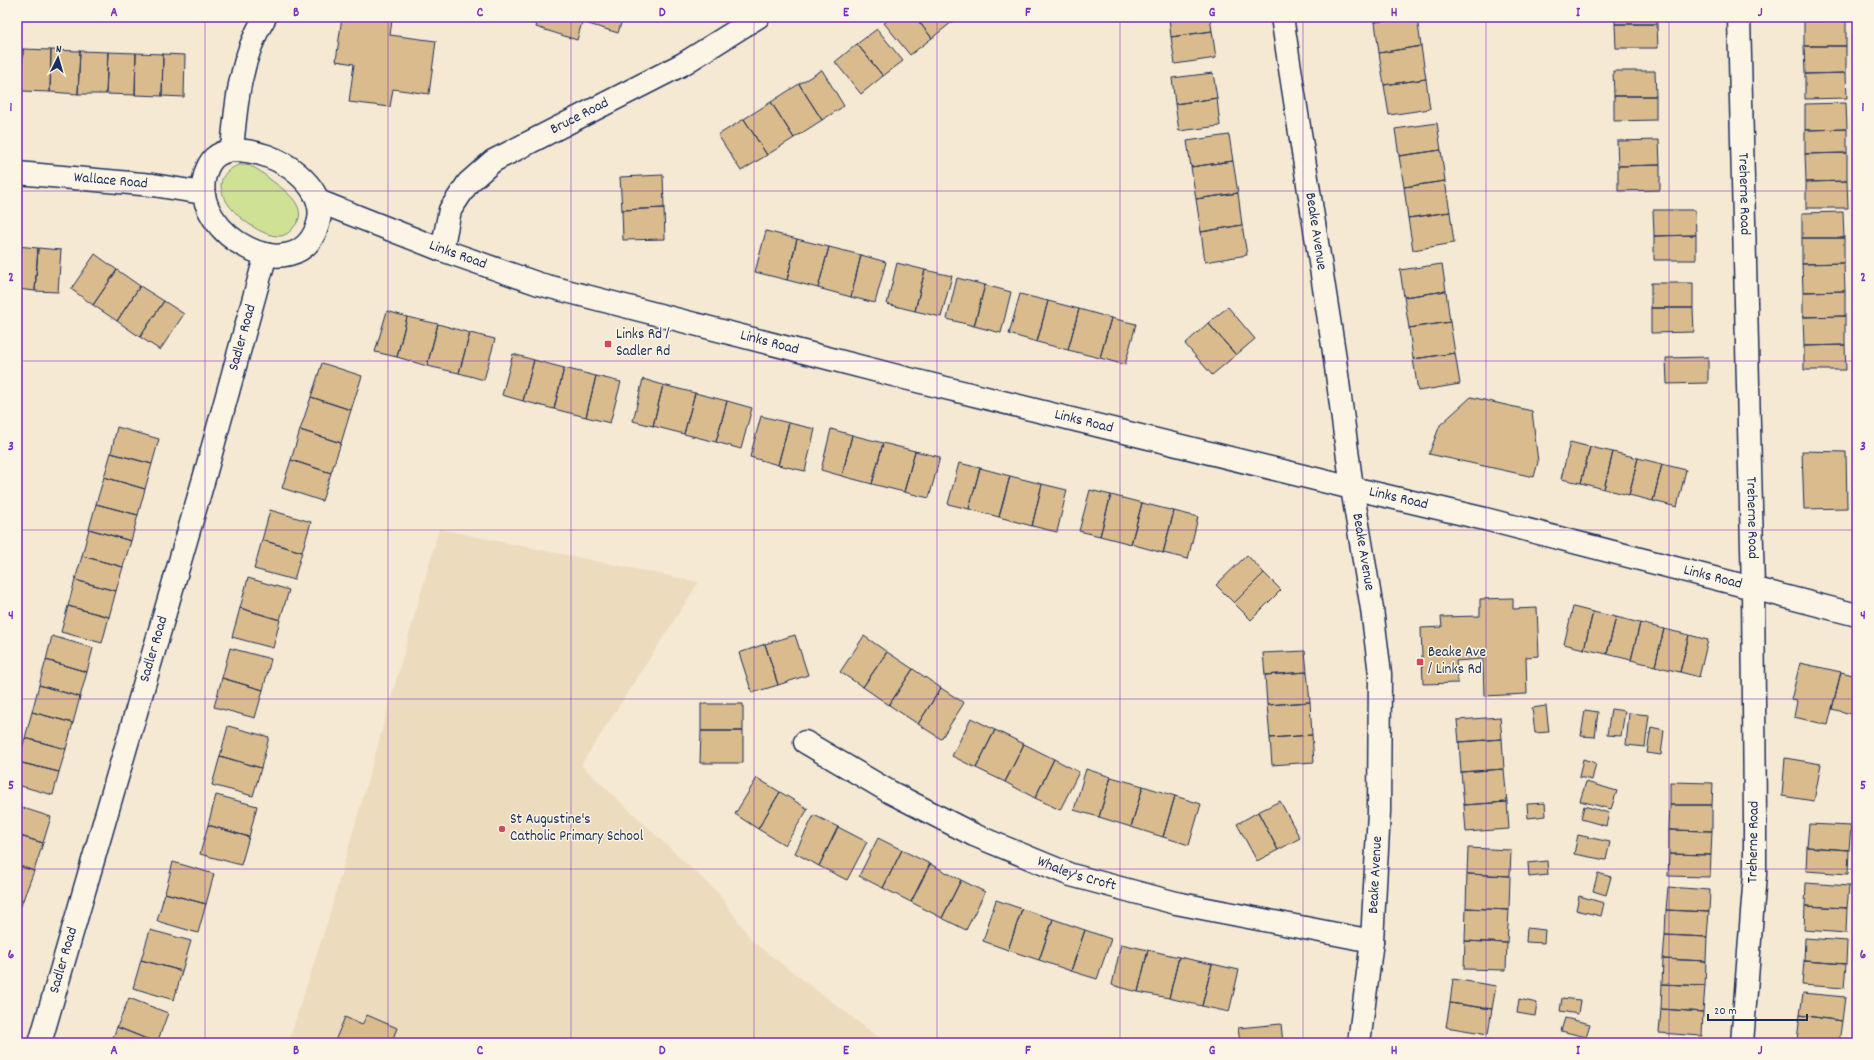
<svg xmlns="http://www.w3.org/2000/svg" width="1874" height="1060" font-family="Dekko,sans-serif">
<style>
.built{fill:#eddbbe}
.green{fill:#cfe195;stroke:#75887a}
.building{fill:#d9bb8d;stroke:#1b2f5e}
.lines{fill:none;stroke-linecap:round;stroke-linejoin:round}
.street-casing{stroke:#1b2f5e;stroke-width:25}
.secondary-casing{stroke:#1b2f5e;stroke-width:25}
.street{stroke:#fcf5e5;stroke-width:22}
.secondary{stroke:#fcf5e5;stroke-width:22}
.grid{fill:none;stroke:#7b2cbf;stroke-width:1;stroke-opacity:0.55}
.poi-dot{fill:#d1495b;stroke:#fcf5e5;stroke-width:1.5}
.labels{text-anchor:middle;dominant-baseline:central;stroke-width:3;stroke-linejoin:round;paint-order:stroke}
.street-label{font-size:15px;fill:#1b2f5e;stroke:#fcf5e5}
.poi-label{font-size:15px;fill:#1b2f5e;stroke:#fcf5e5;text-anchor:start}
.neatline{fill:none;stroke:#7b2cbf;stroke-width:1.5}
.grid-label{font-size:13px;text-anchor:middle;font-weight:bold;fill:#7b2cbf}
</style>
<rect width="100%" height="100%" fill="#f5e9d3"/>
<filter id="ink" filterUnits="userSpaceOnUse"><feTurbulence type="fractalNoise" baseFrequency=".025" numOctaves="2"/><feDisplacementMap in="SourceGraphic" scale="8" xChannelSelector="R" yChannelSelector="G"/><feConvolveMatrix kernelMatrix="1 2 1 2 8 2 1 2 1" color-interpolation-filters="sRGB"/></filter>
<g filter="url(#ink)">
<path class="built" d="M439 529 699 582 581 765 718 893 753 942 886 1043H288L328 920Z"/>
<path class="green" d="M239 165C243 165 247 165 251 166 258 169 265 175 271 180 285 190 312 209 293 228 290 232 286 235 281 236 254 239 190 183 239 165Z"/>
<path class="building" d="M342 17H369L392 20 390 35 436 41 429 94 393 89 390 107 349 102 354 64 336 61Z
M539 17H623L618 33 582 22 577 40 536 27Z
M892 17H915L932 38 910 55 884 23Z
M915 17H947L952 22 932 38Z
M1169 17H1210L1212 31 1171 37Z
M1374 17H1405L1375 22Z
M1405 17H1417L1421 46 1379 53 1375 22Z
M1615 17H1657V24H1615Z
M1804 17H1846V21H1804Z
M1804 21H1846V46H1804Z
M1615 24H1657L1658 48H1616Z
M877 29 903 61 883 76 857 44Z
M1212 31 1216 58 1175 64 1171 37Z
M857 44 883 76 861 94 835 62Z
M1421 46 1426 79 1384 85 1379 53Z
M1804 46H1846V73L1805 74Z
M17 49H23L21 91H17Z
M23 49 51 50 50 92 21 91Z
M51 50 80 51 78 94 50 92Z
M80 51 108 52 106 94H78Z
M108 52 136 53 135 95 106 94Z
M136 53 163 54 162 96 135 95Z
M163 54 185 55 184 97 162 96Z
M822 70 844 106 822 120 799 84Z
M1613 71H1655L1656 96H1614Z
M1213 73 1217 98 1175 104 1172 78Z
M1846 73 1847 98 1805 99V74Z
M1426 79 1430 109 1389 115 1384 85Z
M799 84 822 120 794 138 771 102Z
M1614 96H1656V120L1614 121Z
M1217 98 1220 126 1179 131 1175 104Z
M771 102 794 138 767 155 744 119Z
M1846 103 1847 129 1805 130V104Z
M744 119 767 155 741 171 718 135Z
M1437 123 1441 150 1399 156 1395 129Z
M1847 129V153L1805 154V130Z
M1229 135 1233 161 1191 167 1187 141Z
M1659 140 1660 165 1618 166 1617 141Z
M1441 150 1445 181 1404 187 1399 156Z
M1847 153V181L1806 182 1805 154Z
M1233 161 1238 193 1196 199 1191 167Z
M1660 165V190L1618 191V166Z
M663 175 664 208 622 210 620 177Z
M1445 181 1450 212 1408 218 1404 187Z
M1847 181 1848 208H1806V182Z
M1238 193 1242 225 1201 232 1196 199Z
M664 208 665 239 623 240 622 210Z
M1653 210H1695L1696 235 1654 236Z
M1450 212 1454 243 1413 250 1408 218Z
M1843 212 1844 238H1802V213Z
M1242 225 1247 255 1205 262 1201 232Z
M766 231 797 239 787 280 755 272Z
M1696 235V260H1654V236Z
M1802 238H1844V263L1802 264Z
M797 239 829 247 818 288 787 280Z
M17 246 38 248 35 291 17 289Z
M829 247 861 255 851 297 818 288Z
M38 248 61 250 58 292 35 291Z
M95 254 117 270 93 305 71 289Z
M861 255 886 262 875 303 851 297Z
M897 263 925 270 915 311 887 304Z
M1844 263 1845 291 1803 292 1802 264Z
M1442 264 1446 291 1404 297 1400 270Z
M117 270 140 286 117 321 93 305Z
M925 270 952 276 941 317 915 311Z
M957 278 985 285 974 326 947 319Z
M1651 283H1693V308H1651Z
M985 285 1011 292 1001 333 974 326Z
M140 286 164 301 140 337 117 321Z
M1446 291 1450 322 1409 328 1404 297Z
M1845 291V316L1803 317V292Z
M1020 294 1048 301 1037 342 1009 334Z
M164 301 184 314 160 350 140 337Z
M1048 301 1079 309 1068 350 1037 342Z
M1228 307 1255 339 1236 355 1208 323Z
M1651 308H1693L1694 332 1651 333Z
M1079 309 1111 318 1100 358 1068 350Z
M387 311 407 317 397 357 375 352Z
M1845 316V345L1804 346 1803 317Z
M407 317 438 324 427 366 397 357Z
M1111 318 1136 324 1125 365 1100 358Z
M1450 322 1455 353 1413 359 1409 328Z
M1208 323 1236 355 1212 375 1185 344Z
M438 324 470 333 459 373 427 366Z
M470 333 495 339 484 380 459 373Z
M1845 345 1846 370H1804V346Z
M1455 353 1460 384 1418 391 1413 359Z
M513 354 534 360 523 401 502 395Z
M1708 357V383L1667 384 1666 358Z
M534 360 564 368 554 409 523 401Z
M322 363 362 376 351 410 311 397Z
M564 368 596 376 586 417 554 409Z
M596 376 621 382 610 423 586 417Z
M643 379 663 385 653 426 633 421Z
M663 385 695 393 684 434 653 426Z
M695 393 727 401 716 442 684 434Z
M311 397 351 410 341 443 300 430Z
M1471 397 1532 411 1538 462 1534 477 1429 454 1440 425Z
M727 401 752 408 741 449 716 442Z
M761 416 789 423 778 465 750 457Z
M789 423 815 429 805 471 778 465Z
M117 427 159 439 152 464 111 453Z
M831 429 852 435 842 476 821 470Z
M300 430 341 443 331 473 291 460Z
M852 435 883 443 872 484 842 476Z
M1570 442 1590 447 1581 483 1561 479Z
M883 443 915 451 904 492 872 484Z
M1590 447 1613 452 1604 489 1581 483Z
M915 451 940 457 929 498 904 492Z
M1802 451 1846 452 1847 508 1804 509Z
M1613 452 1638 458 1629 495 1604 489Z
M111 453 152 464 145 489 104 477Z
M1638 458 1662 464 1653 501 1629 495Z
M291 460 331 473 322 501 282 488Z
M959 463 980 468 969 509 948 504Z
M1662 464 1686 470 1677 507 1653 501Z
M980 468 1010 476 999 517 969 509Z
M1010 476 1042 484 1032 526 999 517Z
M104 477 145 489 138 515 96 504Z
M1042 484 1067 490 1057 532 1032 526Z
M1090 490 1111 495 1100 536 1079 531Z
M1111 495 1142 503 1131 544 1100 536Z
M1142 503 1174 511 1163 553 1131 544Z
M96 504 138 515 131 541 89 529Z
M270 510 311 522 302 552 262 540Z
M1174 511 1198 517 1188 559 1163 553Z
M89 529 131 541 123 567 82 556Z
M262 540 302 552 294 580 254 569Z
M1247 555 1264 573 1234 603 1216 585Z
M82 556 123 567 116 591 75 580Z
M1264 573 1281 590 1251 620 1234 603Z
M248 578 289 590 280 620 240 608Z
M75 580 116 591 109 617 68 606Z
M1513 598V609L1537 608 1539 656 1526 657 1527 694 1484 696 1483 659 1456 661 1458 683 1423 684 1421 628 1442 627 1441 617 1480 616V599Z
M68 606 109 617 102 643 61 632Z
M1573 607 1593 612 1584 649 1564 644Z
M240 608 280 620 273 648 232 637Z
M1593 612 1616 617 1607 654 1584 649Z
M1616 617 1640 623 1631 660 1607 654Z
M1640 623 1664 629 1655 666 1631 660Z
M1664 629 1689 635 1680 672 1655 666Z
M795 635 808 675 778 685 765 644Z
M1689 635 1708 640 1699 677 1680 672Z
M52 636 93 648 87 672 46 660Z
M864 636 887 652 863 687 840 672Z
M765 644 778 685 752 693 739 653Z
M230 648 271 659 263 690 222 678Z
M1305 651 1307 672 1265 675 1263 653Z
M887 652 913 669 889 705 863 687Z
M46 660 87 672 80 697 39 685Z
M1800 663 1841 672 1828 725 1794 717 1797 701 1791 700Z
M913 669 941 688 918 724 889 705Z
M1307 672 1310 702 1267 705 1265 675Z
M1841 672 1857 676 1855 715 1832 709Z
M222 678 263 690 255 718 214 707Z
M39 685 80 697 73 723 32 712Z
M941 688 964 703 941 739 918 724Z
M1310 702 1312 735 1270 738 1267 705Z
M701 704H743V731H701Z
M1546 706 1549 732 1535 733 1532 708Z
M1611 709 1625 711 1621 736 1607 735Z
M1585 710 1598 712 1595 737 1581 736Z
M32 712 73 723 66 749 25 738Z
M1629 713 1649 715 1645 747 1626 745Z
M1500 717 1502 739 1459 742 1457 720Z
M971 718 995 730 976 768 952 756Z
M228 726 269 737 261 768 220 756Z
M1651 727 1664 730 1661 755 1647 753Z
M995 730 1024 744 1005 782 976 768Z
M701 731H743V763H700Z
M1312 735 1314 762 1272 765 1270 738Z
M25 738 66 749 59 772 18 762Z
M1502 739 1504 769 1461 772 1459 742Z
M1024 744 1054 759 1035 798 1005 782Z
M220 756 261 768 253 796 212 785Z
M1785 758 1821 764 1814 801 1782 796Z
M1054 759 1079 772 1060 810 1035 798Z
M1583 759 1596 763 1592 780 1579 777Z
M18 762 59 772 53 795 17 785Z
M1086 769 1111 777 1099 817 1074 810Z
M1504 769 1507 802 1464 805 1461 772Z
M1111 777 1143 786 1131 827 1099 817Z
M757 778 780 792 758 829 735 814Z
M1586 782 1617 791 1611 809 1580 801Z
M1670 782 1713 783 1712 805H1670Z
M1143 786 1175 796 1163 837 1131 827Z
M780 792 808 809 785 845 758 829Z
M216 795 257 806 249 837 208 825Z
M1175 796 1201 804 1189 845 1163 837Z
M1280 801 1300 838 1278 850 1258 812Z
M1507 802 1509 829 1466 832 1464 805Z
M1545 803 1546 816 1528 818 1527 804Z
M1670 805H1712V831L1669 830Z
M17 806 51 817 43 843 17 835Z
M1584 806 1609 813 1606 826 1581 819Z
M1258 812 1278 850 1257 861 1237 824Z
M814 815 838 827 819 866 795 853Z
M1809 824 1851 826 1849 850 1807 847Z
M208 825 249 837 241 865 200 854Z
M838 827 867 842 847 880 819 866Z
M1669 830 1712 831 1711 855 1669 854Z
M17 835 43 843 34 871 17 865Z
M1578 835 1610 842 1606 860 1574 854Z
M878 838 902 850 883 888 859 876Z
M1807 847 1849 850 1848 874 1806 871Z
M1468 848 1511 850 1510 876 1467 874Z
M902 850 930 864 911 902 883 888Z
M1669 854 1711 855 1710 877 1668 876Z
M1547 861 1548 875 1529 877 1528 863Z
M173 862 214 874 206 904 165 893Z
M930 864 961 880 942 918 911 902Z
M17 865 34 871 23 900 17 898Z
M1598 873 1611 877 1606 895 1593 891Z
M1467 874 1510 876 1509 910 1466 908Z
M961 880 985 892 966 930 942 918Z
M1806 883 1849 886 1847 908 1805 906Z
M1668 887 1710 890 1709 912 1666 910Z
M165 893 206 904 198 933 157 921Z
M1579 896 1604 903 1601 916 1576 910Z
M17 898 23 900 17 918Z
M996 900 1022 909 1008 950 983 941Z
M1805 906 1847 908 1846 933 1804 930Z
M1466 908 1509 910 1507 943 1465 941Z
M1022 909 1053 919 1039 960 1008 950Z
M1666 910 1709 912 1707 937 1665 935Z
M1053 919 1085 930 1071 971 1039 960Z
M1527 928 1545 930 1544 943 1526 942Z
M150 930 191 941 182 971 141 960Z
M1085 930 1111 939 1097 979 1071 971Z
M1665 935 1707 937 1706 961 1663 959Z
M1805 938 1847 941 1846 964 1804 961Z
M1465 941 1507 943 1506 970 1464 969Z
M1121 944 1148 950 1138 992 1112 985Z
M1148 950 1179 957 1169 998 1138 992Z
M1179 957 1212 964 1202 1006 1169 998Z
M1663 959 1706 961 1705 986 1662 984Z
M141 960 182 971 174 1000 133 988Z
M1804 961 1846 964 1844 988 1802 985Z
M1212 964 1239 970 1229 1012 1202 1006Z
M1453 979 1496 986 1492 1009 1450 1003Z
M1662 984 1705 986 1703 1012 1661 1009Z
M1803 993 1845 997 1842 1021 1800 1015Z
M129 998 168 1013 157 1043 117 1027Z
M1562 998 1580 1000 1578 1014 1560 1011Z
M1519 999 1537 1003 1535 1016 1517 1013Z
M1450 1003 1492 1009 1488 1034 1446 1027Z
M1661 1009 1703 1012 1702 1036 1659 1033Z
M367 1015 397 1028 392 1041 397 1043H334L345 1017 362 1025Z
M1800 1015 1842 1021 1839 1043 1797 1040Z
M1565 1018 1590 1024 1586 1037 1561 1031Z
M1281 1024 1283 1043H1240L1238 1028Z
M117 1027 157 1043H111Z"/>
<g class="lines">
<defs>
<g id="street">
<path id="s1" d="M1739 17 1753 589 1755 817V874L1742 1043"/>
<path d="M232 150C236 103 240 58 265 17"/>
<path id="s2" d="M442 250 450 210 468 183 493 161 683 64 758 17"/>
<path id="s3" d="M805 742 890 792 974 835 1071 875 1176 903 1372 941"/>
<path id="s4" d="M40 1043 205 475 266 254"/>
</g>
<g id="secondary">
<path id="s5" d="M1282 17 1334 352 1352 488 1372 609 1380 674 1379 812 1372 941 1359 1043"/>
<path d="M232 150C255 150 280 158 298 174 313 187 324 204 318 224 297 294 189 234 205 175 209 160 216 153 232 150Z"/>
<path id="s6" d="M17 173 153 185 203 193"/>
<path id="s7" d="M318 201 442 250 539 284 905 378 1352 488 1485 519 1857 615"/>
</g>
</defs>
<use href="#street" class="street-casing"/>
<use href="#secondary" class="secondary-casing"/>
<use href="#street" class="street"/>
<use href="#secondary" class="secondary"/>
</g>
</g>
<path class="grid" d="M205 17V1043M388 17V1043M571 17V1043M754 17V1043M937 17V1043M1120 17V1043M1303 17V1043M1486 17V1043M1669 17V1043M17 191H1857M17 361H1857M17 530H1857M17 699H1857M17 869H1857"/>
<g class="poi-dot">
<rect x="604" y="340" width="8" height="8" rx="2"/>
<rect x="1416" y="658" width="8" height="8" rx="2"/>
<circle cx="502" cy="829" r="4"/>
</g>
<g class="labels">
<g class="street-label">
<text stroke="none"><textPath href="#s2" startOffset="204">Bruce Road</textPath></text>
<text stroke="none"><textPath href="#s6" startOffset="94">Wallace Road</textPath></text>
<text stroke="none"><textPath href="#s1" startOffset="177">Treherne Road</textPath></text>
<text stroke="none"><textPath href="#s5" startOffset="217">Beake Avenue</textPath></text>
<text stroke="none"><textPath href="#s7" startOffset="150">Links Road</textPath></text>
<text stroke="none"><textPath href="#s4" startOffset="734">Sadler Road</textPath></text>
<text stroke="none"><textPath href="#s7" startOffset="474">Links Road</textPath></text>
<text stroke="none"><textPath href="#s7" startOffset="798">Links Road</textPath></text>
<text stroke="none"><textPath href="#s7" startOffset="1122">Links Road</textPath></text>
<text stroke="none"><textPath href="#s1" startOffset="501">Treherne Road</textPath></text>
<text stroke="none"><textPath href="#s5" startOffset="541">Beake Avenue</textPath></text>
<text stroke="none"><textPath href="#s7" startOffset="1446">Links Road</textPath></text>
<text stroke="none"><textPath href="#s4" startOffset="410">Sadler Road</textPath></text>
<text transform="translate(1754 842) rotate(-89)">Treherne Road</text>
<text stroke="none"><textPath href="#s3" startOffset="303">Whaley's Croft</textPath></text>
<text transform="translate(1376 875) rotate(-87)">Beake Avenue</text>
<text stroke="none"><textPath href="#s4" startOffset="86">Sadler Road</textPath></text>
</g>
<g class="poi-label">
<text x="616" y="335">Links Rd /<tspan x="616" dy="17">Sadler Rd</tspan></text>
<text x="1428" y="653">Beake Ave<tspan x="1428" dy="17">/ Links Rd</tspan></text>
<text x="510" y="820">St Augustine's<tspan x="510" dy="17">Catholic Primary School</tspan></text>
</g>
</g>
<rect width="1874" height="1060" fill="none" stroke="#fcf5e5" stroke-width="44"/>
<g transform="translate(58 58) rotate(5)" stroke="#fcf5e5" stroke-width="3" paint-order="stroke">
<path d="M0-3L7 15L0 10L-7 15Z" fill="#1b2f5e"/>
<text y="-6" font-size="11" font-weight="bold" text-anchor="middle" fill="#1b2f5e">N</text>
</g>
<path d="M1708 1014v6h99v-6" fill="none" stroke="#1b2f5e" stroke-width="2"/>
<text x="1714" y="1014" font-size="12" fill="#1b2f5e" stroke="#fcf5e5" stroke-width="3" paint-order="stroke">20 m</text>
<rect x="22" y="22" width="1830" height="1016" class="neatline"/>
<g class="grid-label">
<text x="114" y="16">A</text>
<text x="296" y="16">B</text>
<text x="480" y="16">C</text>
<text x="662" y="16">D</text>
<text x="846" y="16">E</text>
<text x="1028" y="16">F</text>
<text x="1212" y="16">G</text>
<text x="1394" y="16">H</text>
<text x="1578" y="16">I</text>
<text x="1760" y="16">J</text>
<text x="11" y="111">1</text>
<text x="1863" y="111">1</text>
<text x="11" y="281">2</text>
<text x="1863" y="281">2</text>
<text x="11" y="450">3</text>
<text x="1863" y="450">3</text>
<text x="11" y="619">4</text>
<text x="1863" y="619">4</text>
<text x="11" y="789">5</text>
<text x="1863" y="789">5</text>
<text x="11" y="958">6</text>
<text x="1863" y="958">6</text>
<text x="114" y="1054">A</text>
<text x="296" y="1054">B</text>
<text x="480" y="1054">C</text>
<text x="662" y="1054">D</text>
<text x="846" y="1054">E</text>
<text x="1028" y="1054">F</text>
<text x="1212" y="1054">G</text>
<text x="1394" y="1054">H</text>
<text x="1578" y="1054">I</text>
<text x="1760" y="1054">J</text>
</g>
</svg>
